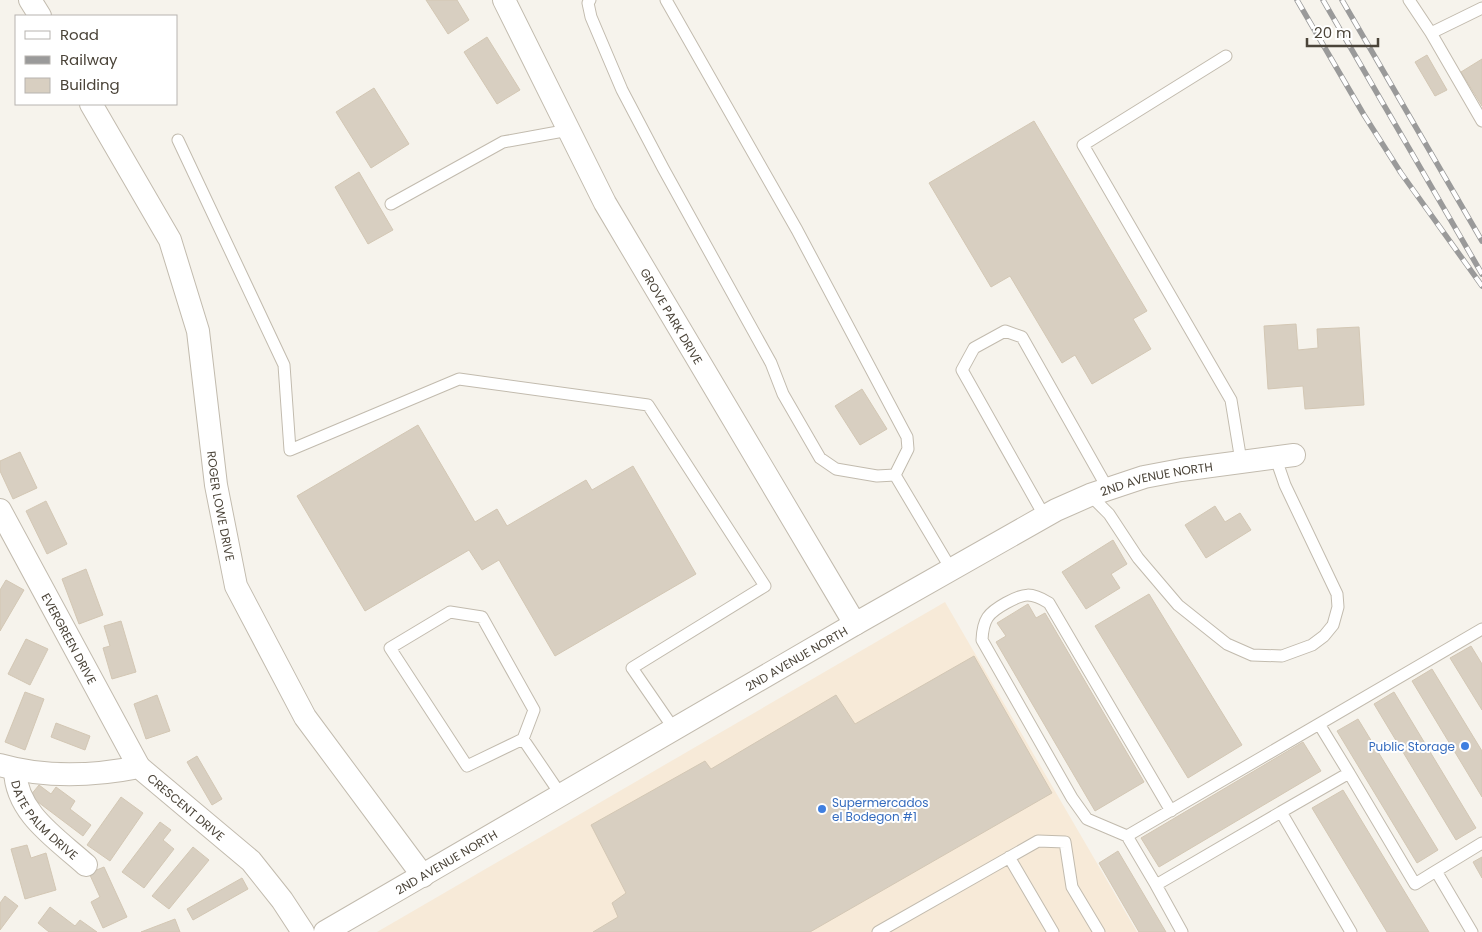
<svg xmlns="http://www.w3.org/2000/svg" width="1482" height="932" font-family="Poppins,sans-serif">
<style>
.commercial{fill:#f7ead8}
.building{fill:#d8cfc1;stroke:#d3c7b4}
.lines{fill:none;stroke-linecap:round;stroke-linejoin:round}
.service-casing{stroke:#c2bbae;stroke-width:13}
.minor-casing{stroke:#c2bbae;stroke-width:24}
.service{stroke:#fff;stroke-width:11}
.minor{stroke:#fff;stroke-width:22}
.rail-casing{stroke:#9a9a9a;stroke-width:5.5}
.rail{stroke:#fff;stroke-width:4;stroke-dasharray:11;stroke-linecap:butt}
.shop-dot{fill:#3f7fe0;stroke:#fff;stroke-width:2}
.labels{text-anchor:middle;dominant-baseline:central;stroke-width:4;stroke-linejoin:round;paint-order:stroke}
.street-label{font-size:12px;fill:#4b4439;stroke:#fff}
.shop-label{font-size:12px;fill:#366cbe;stroke:#fff;text-anchor:end}
</style>
<rect width="100%" height="100%" fill="#f6f3ec"/>
<path class="commercial" d="M945 602 1137 932H377Z"/>
<path class="building" d="M426 0H457L469 20 448 34Z
M487 37 520 90 497 104 464 52Z
M1427 55 1447 90 1435 96 1415 62Z
M1482 59V106L1461 72Z
M374 88 409 144 371 168 336 112Z
M1034 121 1147 311 1133 319 1151 349 1092 384 1075 355 1062 363 1010 276 991 287 929 183Z
M359 172 393 230 368 244 335 187Z
M1296 324 1298 350 1318 348 1317 329 1359 327 1364 405 1305 409 1303 386 1268 389 1264 326Z
M862 389 887 429 860 445 835 406Z
M418 425 475 522 497 509 507 526 586 480 592 490 633 466 696 574 555 656 499 560 482 570 469 550 365 611 297 496Z
M20 452 37 488 13 499 0 471V461Z
M46 501 67 544 47 554 26 511Z
M1215 506 1225 522 1240 513 1251 530 1206 558 1185 525Z
M1113 540 1127 564 1111 574 1120 588 1086 609 1062 572Z
M86 569 103 615 79 624 62 579Z
M6 580 24 590 0 631V590Z
M1149 594 1242 745 1188 778 1095 626Z
M1028 604 1036 618 1045 613 1144 782 1095 811 996 642 1006 636 997 623Z
M121 621 136 672 112 679 103 648 110 646 104 626Z
M26 639 48 649 30 685 8 674Z
M1471 646 1482 664V710L1450 658Z
M974 656 1052 793 810 932H593L618 917 612 903 626 893 591 825 705 761 711 769 836 695 855 724Z
M1432 669 1482 751V797L1412 681Z
M25 692 44 699 25 750 5 742Z
M1394 692 1476 828 1456 840 1374 704Z
M157 695 170 731 146 739 134 704Z
M1358 719 1438 850 1417 863 1337 731Z
M56 723 90 736 85 750 51 737Z
M1303 742 1321 771 1159 867 1141 838Z
M197 756 222 799 212 805 187 762Z
M39 785 51 794 56 787 75 801 70 809 91 825 83 836 30 796Z
M1343 790 1429 932H1387L1312 808Z
M121 797 143 813 110 861 87 845Z
M160 822 171 830 163 840 174 849 144 888 122 872Z
M27 845 31 858 46 853 56 890 25 899 11 849Z
M193 847 209 860 169 909 152 896Z
M1118 851 1166 932H1139L1099 863Z
M1482 857V878L1473 862Z
M104 867 127 917 103 928 91 902 100 897 89 873Z
M242 878 248 889 193 920 187 909Z
M5 896 18 906 0 930V903Z
M50 907 75 926 80 920 97 932H49L38 923Z
M175 919 180 932H141Z"/>
<g class="lines">
<defs>
<path id="service" d="M590 0 588 3 591 17 622 90 663 168 771 363 783 394 820 458 836 469 877 476 895 475
M666 0 797 230 907 437 908 449 895 475
M1409 0 1431 33 1482 121
M1431 33 1482 8
M1226 56 1083 145 1231 400 1241 461
M178 140 284 365 290 450 459 379 648 405 765 586 632 668 674 729
M391 204 503 142 569 130
M895 475 951 569
M1090 495 1109 514 1138 558 1178 605 1227 644 1252 655 1282 656 1312 645 1324 636 1333 625 1338 607 1337 594 1285 485 1275 456
M1045 517 962 370 974 348 1005 331 1022 337 1108 489
M523 739 467 766 390 648 450 612 482 617 534 710 523 739 561 795
M1349 773 1415 884 1436 871
M1281 812 1349 773 1319 724
M1127 836 1087 819 1072 798 982 640C983 619 988 613 1006 603 1024 593 1031 592 1049 603L1171 811
M1009 857 1053 932
M1156 885 1127 836 1482 629
M878 932 1038 841 1065 842 1072 887 1099 932
M1182 932 1156 885 1281 812 1351 932
M1472 932 1436 871 1482 843"/>
<g id="minor">
<path d="M30 0 40 16"/>
<path id="s1" d="M504 0 605 203 855 624"/>
<path id="s2" d="M91 104 170 240 198 331 216 485 236 586 305 717 423 876"/>
<path id="s3" d="M0 510 139 767"/>
<path id="s4" d="M0 765C45 778 94 776 139 767L251 861 282 900 303 932"/>
<path id="s5" d="M15 770C16 813 56 838 86 865"/>
<path id="s6" d="M325 932 855 624 1056 510 1090 495 1144 477 1181 470 1294 455"/>
</g>
</defs>
<use href="#service" class="service-casing"/>
<use href="#minor" class="minor-casing"/>
<use href="#service" class="service"/>
<use href="#minor" class="minor"/>
<defs>
<path id="rail" d="M1297 0 1364 115 1401 173 1482 286
M1323 0 1482 274
M1342 0 1482 241"/>
</defs>
<use href="#rail" class="rail-casing"/>
<use href="#rail" class="rail"/>
</g>
<g class="shop-dot">
<circle cx="1465" cy="746" r="5"/>
<circle cx="822" cy="809" r="5"/>
</g>
<g class="labels">
<g class="street-label">
<text stroke="none"><textPath href="#s1" startOffset="358">GROVE PARK DRIVE</textPath></text>
<text stroke="none"><textPath href="#s6" startOffset="950">2ND AVENUE NORTH</textPath></text>
<text stroke="none"><textPath href="#s2" startOffset="429">ROGER LOWE DRIVE</textPath></text>
<text stroke="none"><textPath href="#s3" startOffset="146">EVERGREEN DRIVE</textPath></text>
<text stroke="none"><textPath href="#s6" startOffset="545">2ND AVENUE NORTH</textPath></text>
<text stroke="none"><textPath href="#s4" startOffset="202">CRESCENT DRIVE</textPath></text>
<text stroke="none"><textPath href="#s5" startOffset="60">DATE PALM DRIVE</textPath></text>
<text stroke="none"><textPath href="#s6" startOffset="140">2ND AVENUE NORTH</textPath></text>
</g>
<g class="shop-label">
<text x="1455" y="746">Public Storage</text>
<text x="832" y="802" text-anchor="start">Supermercados<tspan x="832" dy="14">el Bodegon #1</tspan></text>
</g>
</g>
<rect x="15" y="15" width="162" height="90" fill="#ffffff" stroke="#b7b4b0"/>
<rect x="25" y="31" width="25" height="8" fill="#ffffff" stroke="#b7b4b0"/>
<text x="60" y="40" font-size="15" fill="#4b4439">Road</text>
<rect x="25" y="56" width="25" height="8" fill="#9a9a9a" stroke="#b7b4b0"/>
<text x="60" y="65" font-size="15" fill="#4b4439">Railway</text>
<rect x="25" y="78" width="25" height="15" fill="#d8cfc1" stroke="#b7b4b0"/>
<text x="60" y="90" font-size="15" fill="#4b4439">Building</text>
<path d="M1307 38v8h71v-8" fill="none" stroke="#4b4439" stroke-width="2.5"/>
<text x="1314" y="38" font-size="15" fill="#4b4439" stroke="#ffffff" stroke-width="4" paint-order="stroke">20 m</text>
</svg>
